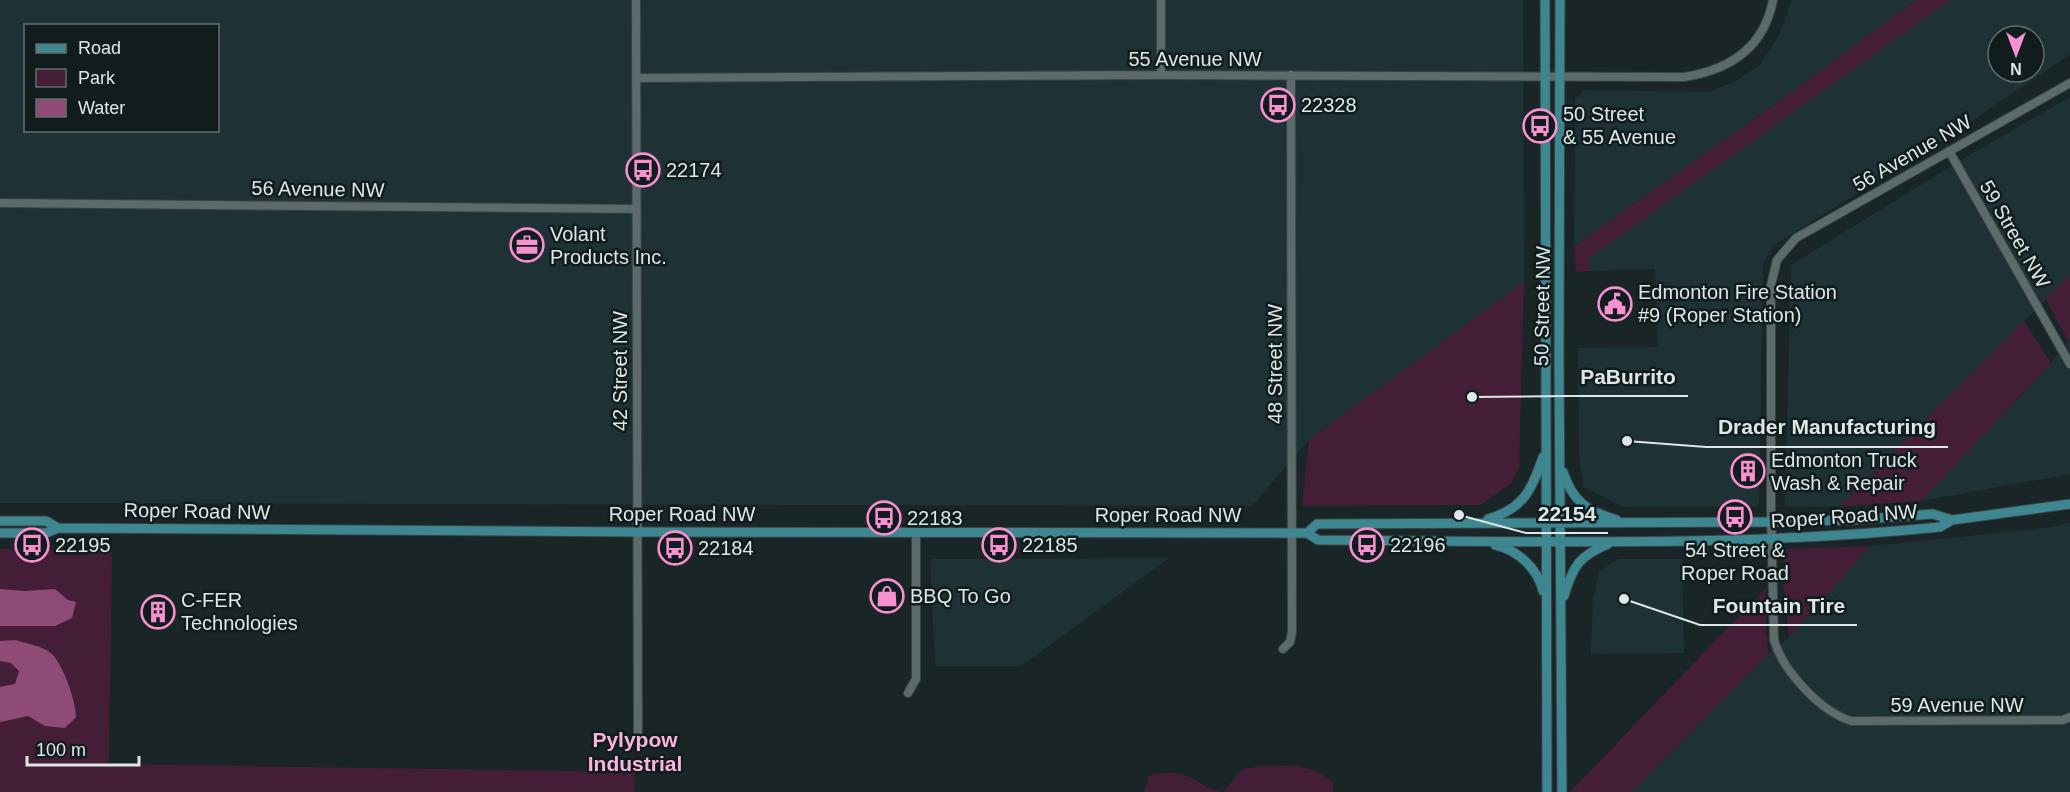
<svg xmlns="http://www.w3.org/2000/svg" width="2070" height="792" font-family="Arial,sans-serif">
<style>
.built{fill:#1e3235;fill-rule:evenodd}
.green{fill:#441d36}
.water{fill:#8e4b75}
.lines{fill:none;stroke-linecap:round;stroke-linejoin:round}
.minor-casing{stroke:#394244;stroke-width:10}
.major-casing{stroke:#394244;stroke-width:11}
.minor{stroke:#5d6a6c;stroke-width:8}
.major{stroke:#3e8790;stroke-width:9}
.labels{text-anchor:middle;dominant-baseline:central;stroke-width:5;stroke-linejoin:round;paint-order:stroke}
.street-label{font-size:20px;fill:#dfe6e7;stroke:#101c1d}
.poi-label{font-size:20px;fill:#dfe6e7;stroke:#101c1d;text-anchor:start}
.neighbourhood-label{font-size:21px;font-weight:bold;fill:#fcb3df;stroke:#101c1d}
.leader{fill:none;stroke:#dfe6e7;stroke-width:2}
.callout-dot{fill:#dfe6e7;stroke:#101c1d;stroke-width:2}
.callout-label{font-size:21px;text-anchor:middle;font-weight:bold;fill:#dfe6e7;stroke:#101c1d;stroke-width:5;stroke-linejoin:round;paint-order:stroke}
</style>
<rect width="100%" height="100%" fill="#1a2527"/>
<path class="built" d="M0 0H1523L1524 282 1309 440 1252 506 0 503ZM26 26H218V130H26Z
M1792 0H1916L1785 97 1574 246 1575 99 1585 90 1709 92 1734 82 1760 65 1778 37Z
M1950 0H2070V54L1944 140 1774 245 1763 263 1759 506 1623 507 1584 487 1579 457 1578 348 1658 347 1655 269 1590 271 1588 258ZM1998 36H2034V72H1998Z
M2070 97V275L1839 507 1785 506 1791 265 1966 157Z
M2070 339V474L1921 501 2051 363Z
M2070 523V792H1631L1769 653 1789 637 1870 546 2045 528Z
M1169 558 1021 666H935L930 559Z
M1618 559H1682L1684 653 1591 654 1593 599 1599 571Z"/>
<path class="green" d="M1916 0H1950L1589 258 1590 271 1576 272 1574 246 1785 97Z
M2070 275V339L2068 341 2046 299Z
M1524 282 1519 468 1511 484 1480 505 1302 506 1309 440Z
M2024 321 2051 363 1921 501 1839 507Z
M1870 546 1789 637 1784 589V549Z
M0 549H112L109 764 635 772 634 792H0Z
M1766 588V633L1769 653 1631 792H1570Z
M1261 766C1291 767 1308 762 1333 782V792H1143L1149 776C1162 771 1180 772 1192 778 1203 784 1210 791 1223 792L1241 770Z"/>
<path class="water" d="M0 589 25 591 55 589 68 600 76 602 72 618 55 626H0Z
M16 640C26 644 44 646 52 654 63 665 76 701 76 717L65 728 45 726 28 716 0 722V687L15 684 19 671 11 663 0 661V641Z"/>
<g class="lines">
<defs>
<path id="minor" d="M636 0 638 742
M1161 0V75
M636 78 1161 75 1684 77C1729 70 1764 48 1773 0
M2070 83 1796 238 1777 260 1771 285V512L1774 640C1783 671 1820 711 1851 721L2063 720 2070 717
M1949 151 2070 364
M0 203 636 209
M1283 649 1290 642 1292 632 1291 75
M908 693 916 679V533"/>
<path id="major" d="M1545 0 1547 792
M1560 0 1559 360 1562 792
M1563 472C1573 502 1587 511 1617 520
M1488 519C1523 509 1532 490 1543 457
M0 521H46L58 528
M0 533H46L58 528 637 532 1307 533 1318 540C1525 541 1734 548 1940 527L1952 520
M1307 533 1317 524 1771 522 1852 520 1933 514 1952 520 2070 504
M1495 545C1518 550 1538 569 1543 591
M1564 596C1573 566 1579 556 1608 544"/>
</defs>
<use href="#minor" class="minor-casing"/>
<use href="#major" class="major-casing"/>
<use href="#minor" class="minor"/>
<use href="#major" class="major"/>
</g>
<defs>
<symbol id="bus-ring" viewBox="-11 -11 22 22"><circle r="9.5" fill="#101c1d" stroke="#f690cf" stroke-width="1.5"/><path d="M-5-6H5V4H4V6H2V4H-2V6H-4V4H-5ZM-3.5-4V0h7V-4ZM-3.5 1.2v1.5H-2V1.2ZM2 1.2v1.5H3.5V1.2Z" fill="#f690cf"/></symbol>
<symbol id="office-ring" viewBox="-11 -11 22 22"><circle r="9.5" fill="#101c1d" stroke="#f690cf" stroke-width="1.5"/><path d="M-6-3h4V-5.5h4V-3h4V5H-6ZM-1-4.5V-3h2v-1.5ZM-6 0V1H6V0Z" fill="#f690cf"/></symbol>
<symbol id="civic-ring" viewBox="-11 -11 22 22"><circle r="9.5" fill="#101c1d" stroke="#f690cf" stroke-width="1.5"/><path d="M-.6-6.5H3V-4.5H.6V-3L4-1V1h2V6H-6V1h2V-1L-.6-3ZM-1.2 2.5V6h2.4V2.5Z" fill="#f690cf"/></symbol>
<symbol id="building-ring" viewBox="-11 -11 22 22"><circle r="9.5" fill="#101c1d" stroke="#f690cf" stroke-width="1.5"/><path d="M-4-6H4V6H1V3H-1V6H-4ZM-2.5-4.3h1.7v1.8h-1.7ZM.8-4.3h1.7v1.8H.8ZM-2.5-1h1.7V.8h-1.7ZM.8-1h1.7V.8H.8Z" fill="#f690cf"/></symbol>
<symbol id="shop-ring" viewBox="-11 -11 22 22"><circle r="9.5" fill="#101c1d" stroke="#f690cf" stroke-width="1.5"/><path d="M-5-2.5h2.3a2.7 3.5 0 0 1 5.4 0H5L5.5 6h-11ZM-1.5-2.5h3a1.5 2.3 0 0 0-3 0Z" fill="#f690cf"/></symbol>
</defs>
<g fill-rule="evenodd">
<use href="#bus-ring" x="1259" y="86" width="38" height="38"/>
<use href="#bus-ring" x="1521" y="107" width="38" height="38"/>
<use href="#bus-ring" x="624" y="151" width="38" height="38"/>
<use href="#office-ring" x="508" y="226" width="38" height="38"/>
<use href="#civic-ring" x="1596" y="285" width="38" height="38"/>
<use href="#building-ring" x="1729" y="452" width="38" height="38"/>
<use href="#bus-ring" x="1716" y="498" width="38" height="38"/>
<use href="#bus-ring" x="865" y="499" width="38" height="38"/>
<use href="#bus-ring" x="13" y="526" width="38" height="38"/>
<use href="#bus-ring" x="980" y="526" width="38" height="38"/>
<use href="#bus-ring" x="1348" y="526" width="38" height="38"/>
<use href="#bus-ring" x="656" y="529" width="38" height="38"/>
<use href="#shop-ring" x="868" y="577" width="38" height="38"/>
<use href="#building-ring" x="139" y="593" width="38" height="38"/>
</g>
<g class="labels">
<g class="street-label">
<text x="1195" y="59">55 Avenue NW</text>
<text transform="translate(1912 153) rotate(-30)">56 Avenue NW</text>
<text transform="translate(318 189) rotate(1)">56 Avenue NW</text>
<text transform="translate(2015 234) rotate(60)">59 Street NW</text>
<text transform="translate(1542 306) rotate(-89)">50 Street NW</text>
<text transform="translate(1275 364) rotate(-90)">48 Street NW</text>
<text transform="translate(620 371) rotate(-90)">42 Street NW</text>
<text transform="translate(197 511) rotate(1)">Roper Road NW</text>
<text x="682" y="514">Roper Road NW</text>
<text x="1168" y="515">Roper Road NW</text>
<text transform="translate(1844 516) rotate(-4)">Roper Road NW</text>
<text x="1957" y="705">59 Avenue NW</text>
</g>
<g class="poi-label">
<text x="1301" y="105">22328</text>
<text x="1563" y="114">50 Street<tspan x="1563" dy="23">&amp; 55 Avenue</tspan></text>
<text x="666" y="170">22174</text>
<text x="550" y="234">Volant<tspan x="550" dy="23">Products Inc.</tspan></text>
<text x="1638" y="292">Edmonton Fire Station<tspan x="1638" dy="23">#9 (Roper Station)</tspan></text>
<text x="1771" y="460">Edmonton Truck<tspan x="1771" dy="23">Wash &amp; Repair</tspan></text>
<text x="907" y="518">22183</text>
<text x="55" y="545">22195</text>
<text x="1022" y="545">22185</text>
<text x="1390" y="545">22196</text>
<text x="698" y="548">22184</text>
<text x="1735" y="550" text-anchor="middle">54 Street &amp;<tspan x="1735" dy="23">Roper Road</tspan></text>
<text x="910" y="596">BBQ To Go</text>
<text x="181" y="600">C-FER<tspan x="181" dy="23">Technologies</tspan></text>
</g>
<g class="neighbourhood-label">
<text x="635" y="739">Pylypow<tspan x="635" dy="24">Industrial</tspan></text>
</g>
</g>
<path class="leader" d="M1472 397L1568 396H1688M1627 441L1706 447H1948M1459 515L1526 533H1608M1624 599L1700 625H1857"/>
<g class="callout-dot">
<circle cx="1472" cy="397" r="6"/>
<circle cx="1627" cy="441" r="6"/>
<circle cx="1459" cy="515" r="6"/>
<circle cx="1624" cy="599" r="6"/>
</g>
<g class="callout-label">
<text x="1628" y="384">PaBurrito</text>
<text x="1827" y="434">Drader Manufacturing</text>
<text x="1567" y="521">22154</text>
<text x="1779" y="613">Fountain Tire</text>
</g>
<rect x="24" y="24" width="195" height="108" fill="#101c1d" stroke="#636d6e" stroke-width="1.5"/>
<rect x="36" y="44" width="30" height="9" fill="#3e8790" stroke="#636d6e" stroke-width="1.5"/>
<text x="78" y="54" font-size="18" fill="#dfe6e7">Road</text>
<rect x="36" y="69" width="30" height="18" fill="#441d36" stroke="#636d6e" stroke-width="1.5"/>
<text x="78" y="84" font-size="18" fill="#dfe6e7">Park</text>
<rect x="36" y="99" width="30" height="18" fill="#8e4b75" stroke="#636d6e" stroke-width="1.5"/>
<text x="78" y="114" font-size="18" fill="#dfe6e7">Water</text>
<g transform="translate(2016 54) rotate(180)"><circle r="28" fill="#101c1d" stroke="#636d6e" stroke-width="1.5"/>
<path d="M0-4.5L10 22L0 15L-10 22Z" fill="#f690cf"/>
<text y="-9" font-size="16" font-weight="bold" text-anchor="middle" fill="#dfe6e7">N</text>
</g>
<path d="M27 756v9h112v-9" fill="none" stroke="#dfe6e7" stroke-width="3"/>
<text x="36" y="756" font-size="18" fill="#dfe6e7" stroke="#101c1d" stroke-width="4.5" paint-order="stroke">100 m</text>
</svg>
